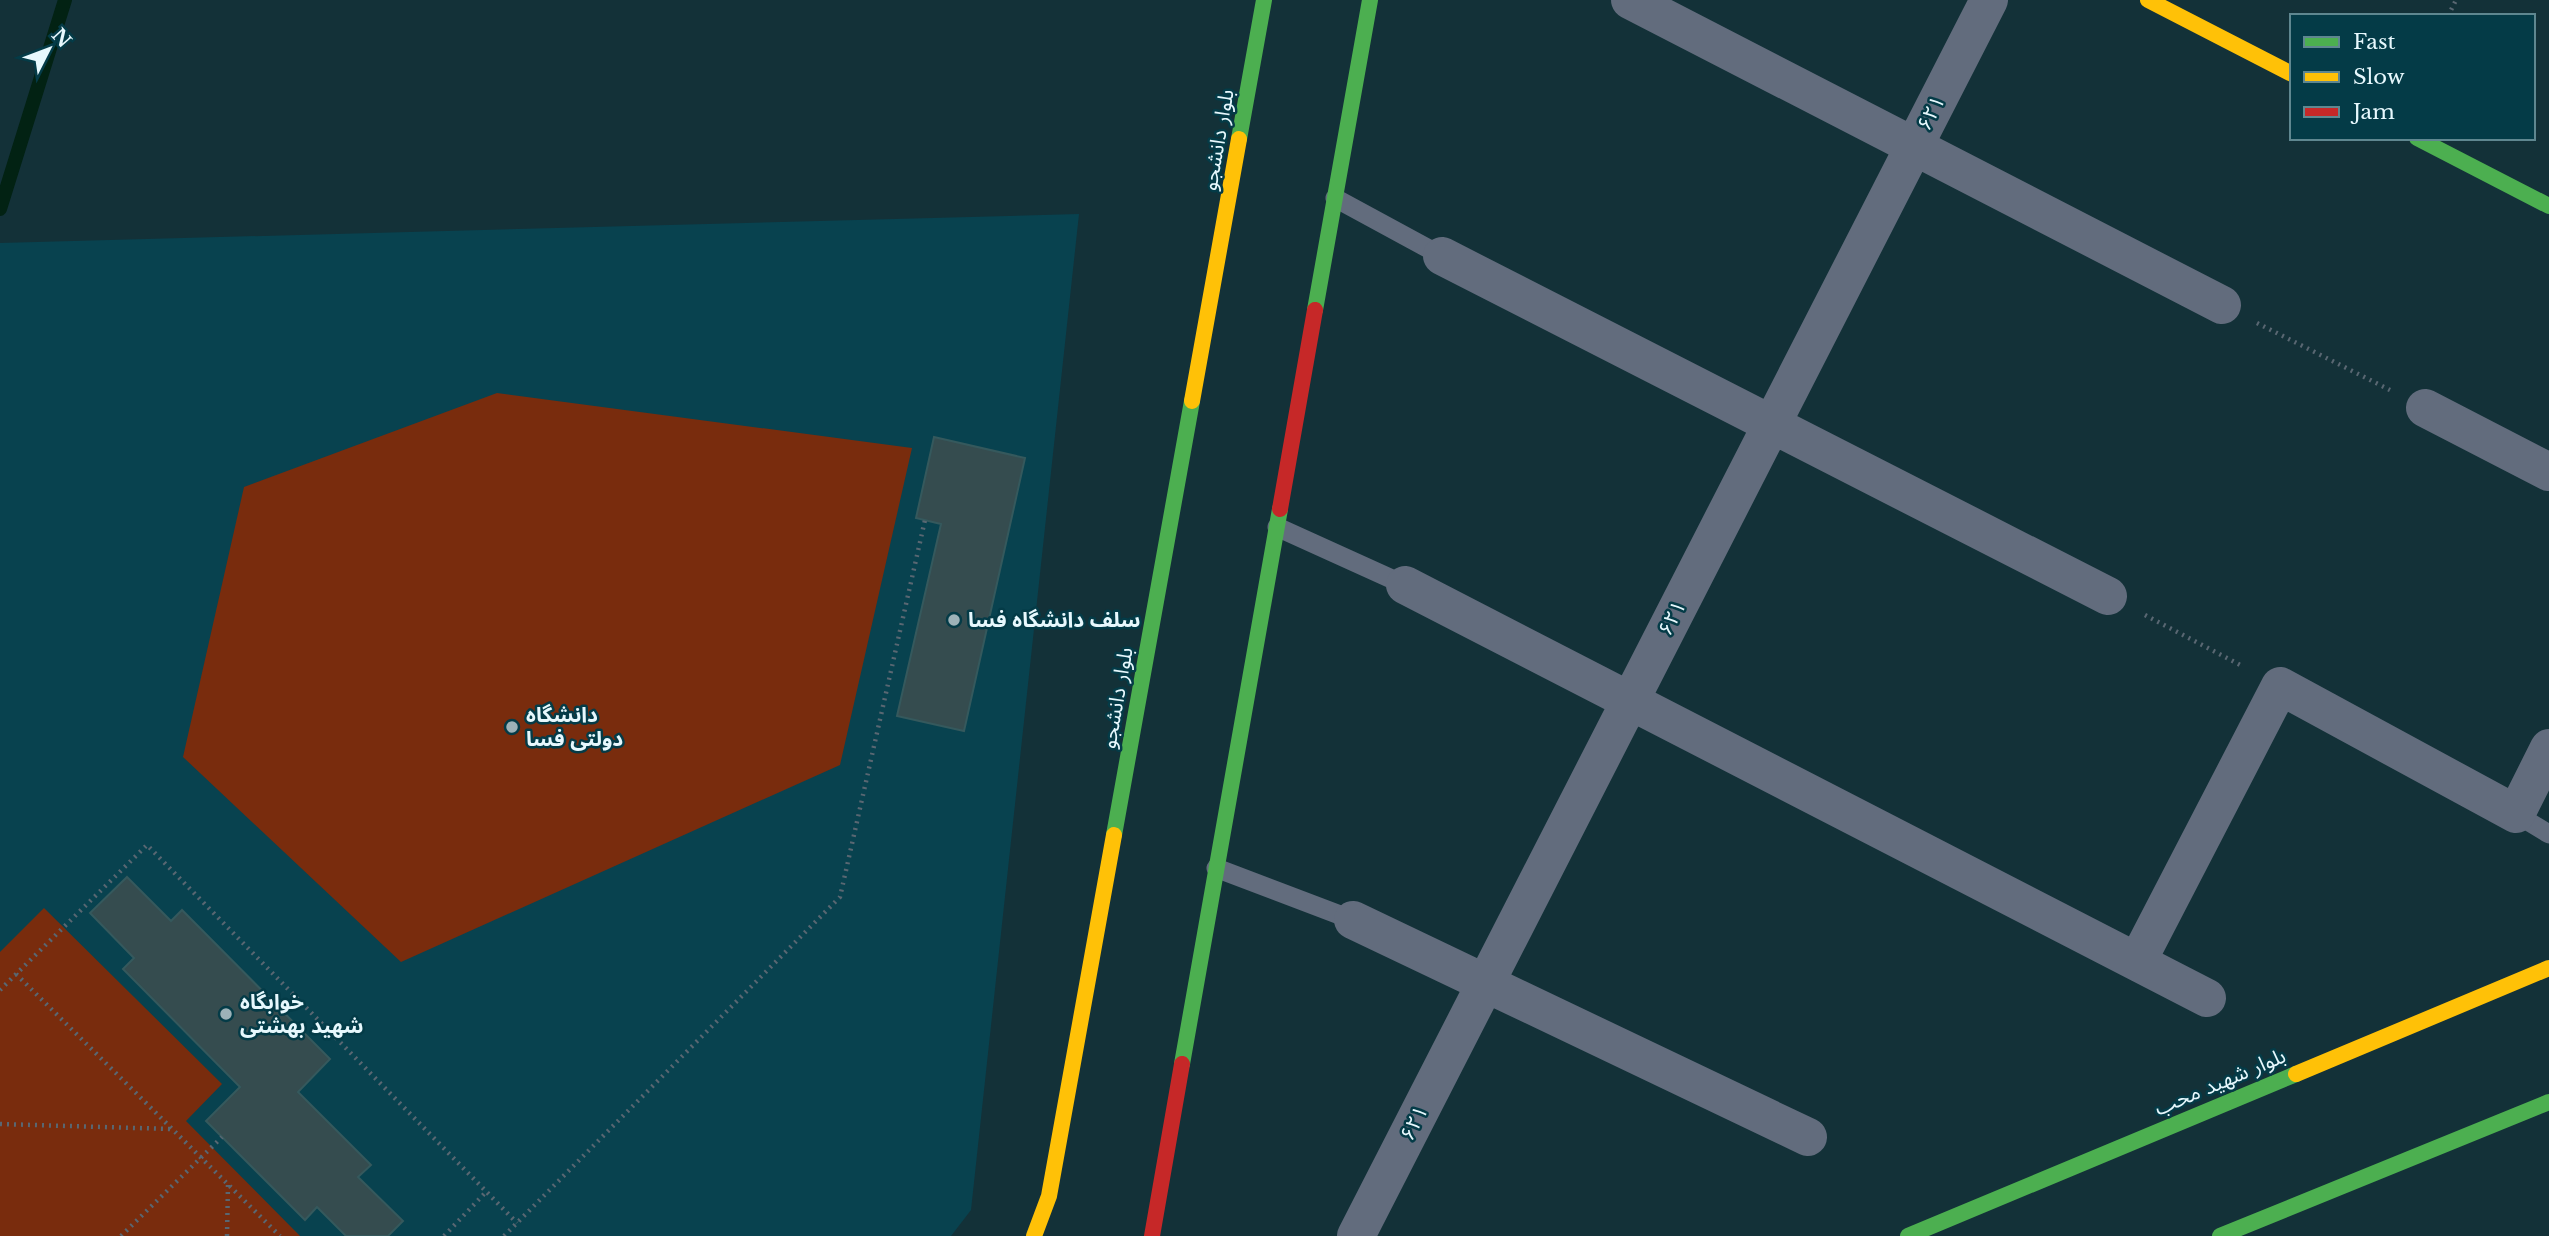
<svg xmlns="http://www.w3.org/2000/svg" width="2549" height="1236" font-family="'Libre Baskerville','Noto Sans Arabic',serif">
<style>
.built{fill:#08424f}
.green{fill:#792c0d}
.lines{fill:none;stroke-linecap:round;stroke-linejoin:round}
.stream{stroke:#022213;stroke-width:14}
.building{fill:#354c4f;stroke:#35595d;stroke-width:2}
.path{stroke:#596772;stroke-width:4.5;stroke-dasharray:2 5;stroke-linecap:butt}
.lane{stroke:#626c7d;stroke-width:19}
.street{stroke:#626c7d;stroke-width:38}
.fast{stroke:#4caf50;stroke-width:16}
.slow{stroke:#ffc107;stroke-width:16}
.jam{stroke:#c62828;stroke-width:16}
.poi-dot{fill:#9db2b8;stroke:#043b47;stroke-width:2.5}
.labels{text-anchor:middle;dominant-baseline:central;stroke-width:5;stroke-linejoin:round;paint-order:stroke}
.street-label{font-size:21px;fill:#e7f8fd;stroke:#043b47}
.poi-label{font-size:21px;font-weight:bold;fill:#e7f8fd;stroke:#043b47;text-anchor:start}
</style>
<rect width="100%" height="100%" fill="#133138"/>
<path class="built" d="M1079 214 971 1210 951 1236H0V243Z"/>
<path class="green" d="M497 393 912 448 840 765 401 962 183 757 244 487Z
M44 908 222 1084 186 1121 300 1236H0V952Z"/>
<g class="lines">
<path class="stream" d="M0 209 65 0"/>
</g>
<path class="building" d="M934 437 1025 458 964 731 897 716 941 524 916 518Z
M127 877 171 921 182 910 330 1059 298 1092 371 1165 358 1177 403 1221 388 1236H346L317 1207 305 1220 206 1121 240 1087 123 969 134 958 90 913Z"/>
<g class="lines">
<path class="path" d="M2448 16 2456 0
M2257 323 2390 390
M2145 615 2242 666
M16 974 280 1236
M0 990 147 845 517 1223
M0 1124 171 1129
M121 1236 222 1137
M227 1236 228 1184
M444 1236 486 1192
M504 1236 840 897 925 520"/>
<path class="lane" d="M1335 198 1442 256
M1277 527 1405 585
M2516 814 2549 834
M1216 868 1353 920"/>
<path class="street" d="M1630 0 2222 305
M1442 256 2108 596
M2425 408 2549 472
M1405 585 2207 998
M1353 920 1808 1137
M2137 962 2280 686 2516 814 2549 748
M1356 1236 1989 0"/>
<path class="fast" d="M2417 138 2549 206
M1239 139 1264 0
M1315 310 1370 0
M1114 835 1192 401
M1182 1064 1280 509
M1908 1236 2296 1074
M2220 1236 2549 1102"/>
<path class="slow" d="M2148 0 2292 74
M1192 401 1239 139
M2296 1074 2549 968
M1034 1236 1049 1196 1114 835"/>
<path class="jam" d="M1280 509 1315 310
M1152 1236 1182 1064"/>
</g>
<g class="poi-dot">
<circle cx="954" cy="620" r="7"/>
<circle cx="512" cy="727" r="7"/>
<circle cx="226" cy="1014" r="7"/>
</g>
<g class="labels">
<g class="street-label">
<text transform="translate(1931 113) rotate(-63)">۶۲۱</text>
<text transform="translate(1218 140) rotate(-80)">بلوار دانشجو</text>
<text transform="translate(1672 618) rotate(-63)">۶۲۱</text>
<text transform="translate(1117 698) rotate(-80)">بلوار دانشجو</text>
<text transform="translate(2220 1082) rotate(-23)">بلوار شهید محب</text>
<text transform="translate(1414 1123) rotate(-63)">۶۲۱</text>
</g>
<g class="poi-label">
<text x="968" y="620">سلف دانشگاه فسا</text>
<text x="526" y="715">دانشگاه<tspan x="526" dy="24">دولتی فسا</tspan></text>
<text x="240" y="1002">خوابگاه<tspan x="240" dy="24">شهید بهشتی</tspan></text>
</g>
</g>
<rect x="2290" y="14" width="245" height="126" fill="#043b47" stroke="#5f8790" stroke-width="2"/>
<rect x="2304" y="37" width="35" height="10" fill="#4caf50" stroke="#5f8790" stroke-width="2"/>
<text x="2353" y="49" font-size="21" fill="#e7f8fd">Fast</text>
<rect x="2304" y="72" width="35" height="10" fill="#ffc107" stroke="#5f8790" stroke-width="2"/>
<text x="2353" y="84" font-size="21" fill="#e7f8fd">Slow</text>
<rect x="2304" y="107" width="35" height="10" fill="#c62828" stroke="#5f8790" stroke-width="2"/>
<text x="2353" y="119" font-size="21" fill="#e7f8fd">Jam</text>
<g transform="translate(49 49) rotate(48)" stroke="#043b47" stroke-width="5" paint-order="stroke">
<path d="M0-5L12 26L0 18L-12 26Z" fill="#e7f8fd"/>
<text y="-10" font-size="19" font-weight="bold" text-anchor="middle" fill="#e7f8fd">N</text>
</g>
</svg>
